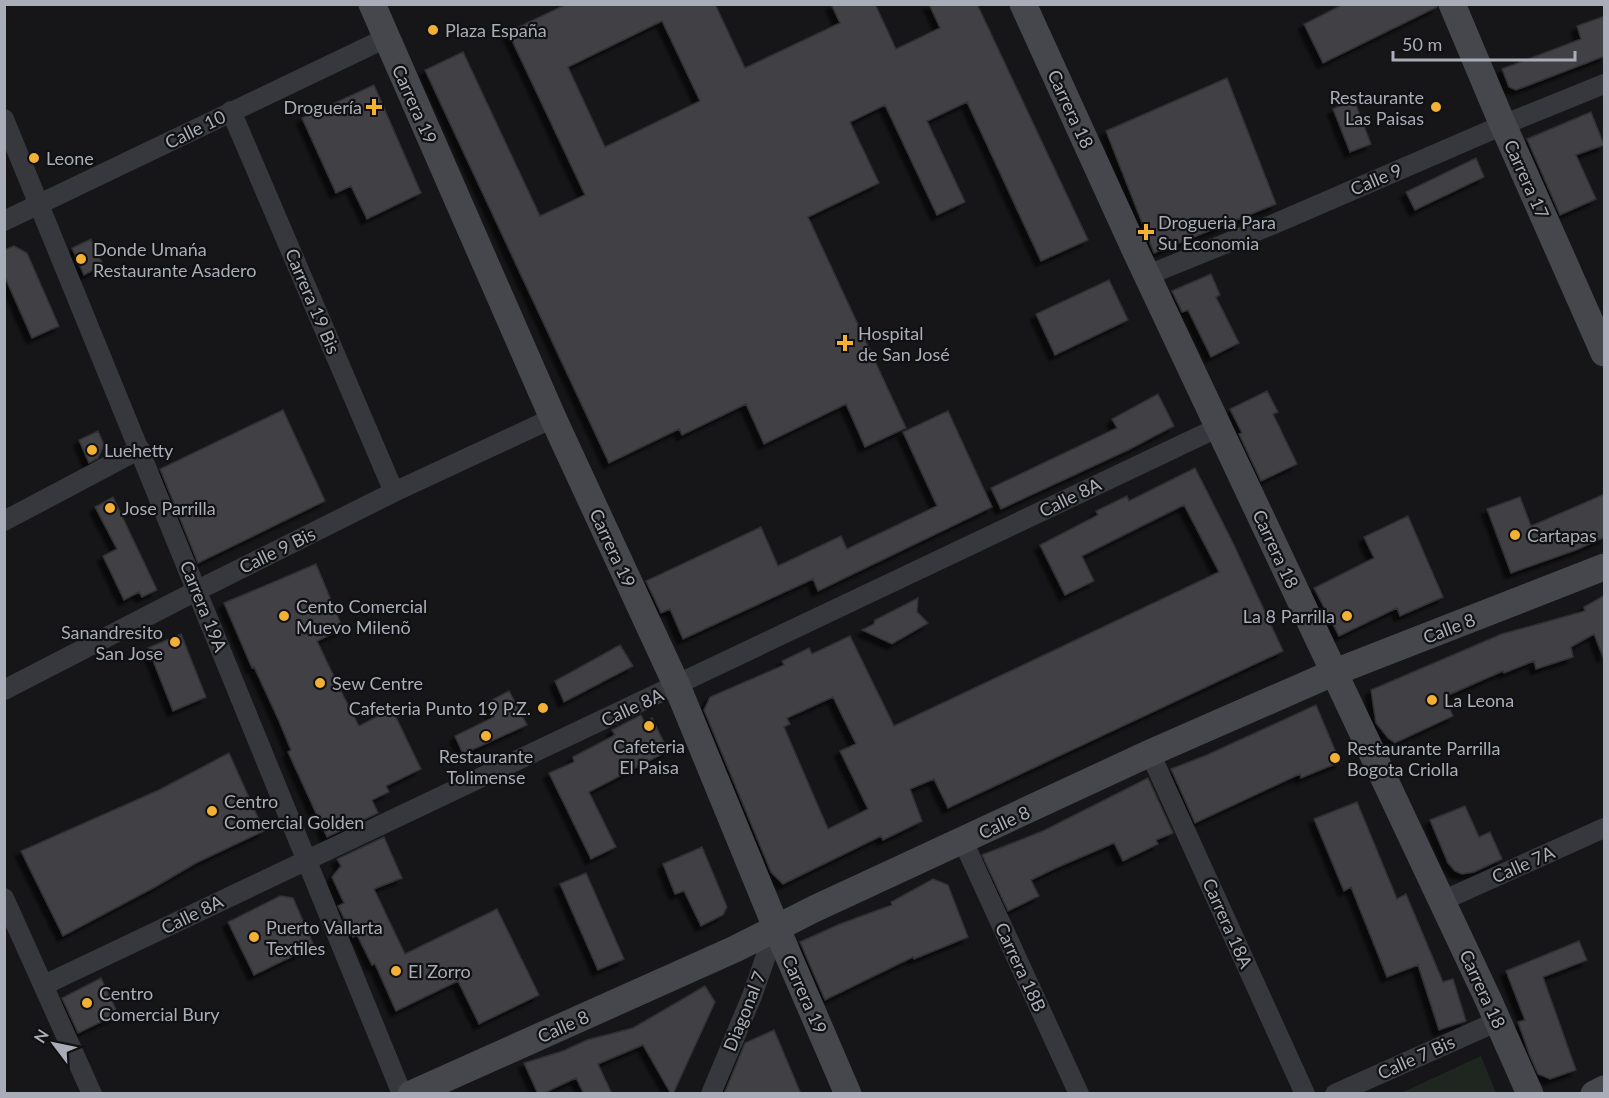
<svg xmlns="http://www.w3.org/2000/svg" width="1609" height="1098" font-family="Lato,sans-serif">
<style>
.green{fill:#1e261f}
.building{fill:#404145;stroke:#303034;stroke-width:1.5;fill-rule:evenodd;filter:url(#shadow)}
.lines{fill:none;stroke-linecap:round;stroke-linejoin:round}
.street{stroke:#37383d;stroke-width:20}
.secondary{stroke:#45474d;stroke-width:27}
.poi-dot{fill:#f2b134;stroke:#111113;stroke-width:2}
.labels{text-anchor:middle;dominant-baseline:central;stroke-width:4.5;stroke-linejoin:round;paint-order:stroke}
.poi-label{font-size:18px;fill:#a8adb8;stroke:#111113;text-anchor:start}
.street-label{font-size:18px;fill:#a8adb8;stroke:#111113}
</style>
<defs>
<filter id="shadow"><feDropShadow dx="-5.5" dy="5.5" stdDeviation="1.5" flood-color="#0009"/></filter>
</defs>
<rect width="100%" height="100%" fill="#161618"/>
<path class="green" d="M1481 1056 1496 1093H1401Z"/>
<path class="building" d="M567 4H715L745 68 840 23 831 4H875L896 49 940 28 929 4H977L1088 240 1041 261 967 102 927 121 965 202 937 215 885 105 850 122 879 183 808 217 906 428 865 447 846 404 764 444 746 404 682 435 679 429 609 463 425 70 463 52 540 216 585 195 508 32ZM662 21 700 101 605 147 568 67Z
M1344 4H1437V7L1323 63 1304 24Z
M1605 16V56L1516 90 1509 87 1502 69 1581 39 1577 26Z
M1227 78 1276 204 1154 253 1106 131Z
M374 85 421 193 367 219 351 186 336 193 302 118Z
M1354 100 1371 144 1350 152 1333 109Z
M1591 112 1604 145 1576 155 1596 199 1560 215 1527 139Z
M1476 158 1484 177 1415 210 1406 192Z
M91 239 103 265 84 275 72 248Z
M14 246 27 253 59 326 32 338 4 275V250Z
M1211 274 1220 295 1216 297 1239 343 1211 357 1188 310 1182 312 1172 291Z
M1109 280 1128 320 1055 355 1036 314Z
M1267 391 1278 412 1273 414 1297 464 1261 481 1239 434 1242 433 1230 409Z
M1158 394 1174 426 1128 450 1001 509 991 488 1117 428 1112 419Z
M283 410 325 501 198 563 160 469Z
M948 411 992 507 818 591 813 579 683 639 670 609 661 613 646 581 761 527 778 566 841 536 847 549 937 506 903 432Z
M98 431 104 445 98 458 89 463 79 440Z
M1195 468 1233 543 1283 651 948 808 934 779 910 789 922 821 883 840 881 836 783 884 771 872 704 710 710 697 784 665 782 661 809 648 812 654 850 636 894 726 1019 667 1219 572 1184 505 1082 556 1094 581 1065 595 1040 545 1098 515 1096 511 1127 496 1129 501ZM833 697 856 744 840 751 868 809 828 829 784 727 790 724 787 718Z
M1605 494V537L1576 550 1511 573 1487 509 1520 497 1531 526Z
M113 497 157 590 142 597 139 592 124 600 103 556 117 549 95 507Z
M1408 516 1443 597 1400 616 1397 608 1339 636 1314 588 1374 558 1364 537Z
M316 564 343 629 317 641 341 691 359 726 392 709 421 769 386 786 389 792 372 800 378 813 327 837 288 752 291 750 279 721 254 667 252 668 224 603Z
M1605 595V657H1603L1594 634 1571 647 1573 657 1536 669 1534 661 1504 673 1503 671 1444 697 1453 716 1395 743 1388 738 1376 723 1371 690 1502 634 1585 611 1584 607Z
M918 598 917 612 928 623 892 644 862 630 874 624 875 620Z
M181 634 206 697 173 711 148 648Z
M620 645 633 666 564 702 555 681Z
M509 691 527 725 463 754 455 736 494 717 486 703Z
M1316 705 1340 762 1301 778 1300 774 1195 823 1171 769 1207 755Z
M641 715 645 723 652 718 668 751 589 792 616 847 591 859 549 773 574 762 573 757 615 735 612 730Z
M229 753 264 831 196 863 155 887 63 936 21 851 159 790Z
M1148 778 1173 833 1156 840 1158 844 1123 861 1114 843 1058 867 1031 880 1039 896 1008 911 982 855 1043 831Z
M1357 802 1397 899 1406 894 1443 982 1453 979 1466 1021 1439 1030 1418 965 1387 977 1351 887 1344 891 1314 819Z
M1465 806 1479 837 1490 832 1502 859 1474 872 1462 874 1455 871 1448 863 1430 820Z
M384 837 402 878 374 889 405 954 497 909 539 995 479 1024 458 981 396 1011 375 964 372 965 357 935 353 937 338 906 344 903 332 877 341 866 337 859Z
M702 847 727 907 723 915 701 926 684 891 675 894 663 864Z
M586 873 624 959 598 970 560 884Z
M933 879 948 885 968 937 914 959 913 957 825 1000 800 942 840 924 892 905 891 902Z
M280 896 293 898 314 946 254 975 228 922Z
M1579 941 1587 960 1543 977 1576 1070 1550 1079 1538 1074 1530 1056 1518 1022 1525 1020 1506 971Z
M101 978 118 1014 78 1033 62 998Z
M705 986 715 1002 673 1094H671L643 1045 598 1064 612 1094H584L576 1078 542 1094H538L524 1063 563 1051 587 1040 633 1028Z
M774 1030 801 1094H724L745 1043Z"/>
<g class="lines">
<path class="street" d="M231 111 394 492
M4 119 402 1094
M4 221 386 38
M1148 275 1274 224 1503 125 1604 84
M4 521 140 449
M4 690 198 590 394 492 553 418
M1150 753 1305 1094
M963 841 1079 1094
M4 898 92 1094
M1442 901 1604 828
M44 985 1219 427
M711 1094 752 996 776 927
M1335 1094 1498 1021"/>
<path class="secondary" d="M372 4 553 418 677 686 776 927 848 1094
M1023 4 1136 252 1488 999 1530 1094
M1452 4 1500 118 1604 353
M411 1094 735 949 814 909 1150 753 1335 672 1604 567
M1594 1094 1604 1089"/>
</g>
<g class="poi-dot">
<circle cx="433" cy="30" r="6"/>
<path d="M371 98h6v6h6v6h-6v6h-6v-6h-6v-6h6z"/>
<circle cx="1436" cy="107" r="6"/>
<circle cx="34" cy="158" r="6"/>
<path d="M1143 223h6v6h6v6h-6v6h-6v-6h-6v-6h6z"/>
<circle cx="81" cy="259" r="6"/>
<path d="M842 334h6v6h6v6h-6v6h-6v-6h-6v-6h6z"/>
<circle cx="92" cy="450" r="6"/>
<circle cx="110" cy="508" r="6"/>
<circle cx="1515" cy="535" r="6"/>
<circle cx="284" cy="616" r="6"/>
<circle cx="1347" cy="616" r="6"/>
<circle cx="175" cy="642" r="6"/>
<circle cx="320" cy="683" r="6"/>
<circle cx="1432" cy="700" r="6"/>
<circle cx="543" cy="708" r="6"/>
<circle cx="649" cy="726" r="6"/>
<circle cx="486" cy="736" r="6"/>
<circle cx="1335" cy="758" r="6"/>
<circle cx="212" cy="811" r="6"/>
<circle cx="254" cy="937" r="6"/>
<circle cx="396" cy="971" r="6"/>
<circle cx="87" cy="1003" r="6"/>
</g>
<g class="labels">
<g class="poi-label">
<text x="445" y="30">Plaza España</text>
<text x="1424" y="97" text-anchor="end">Restaurante<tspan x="1424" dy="21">Las Paisas</tspan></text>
<text x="362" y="107" text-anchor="end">Droguería</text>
<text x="46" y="158">Leone</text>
<text x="1158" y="222">Drogueria Para<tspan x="1158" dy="21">Su Economia</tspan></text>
<text x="93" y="249">Donde Umańa<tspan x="93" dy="21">Restaurante Asadero</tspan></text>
<text x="858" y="333">Hospital<tspan x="858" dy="21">de San José</tspan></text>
<text x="104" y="450">Luehetty</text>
<text x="122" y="508">Jose Parrilla</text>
<text x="1527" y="535">Cartapas</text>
<text x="296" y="606">Cento Comercial<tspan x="296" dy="21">Muevo Milenõ</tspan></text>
<text x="1335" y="616" text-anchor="end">La 8 Parrilla</text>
<text x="163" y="632" text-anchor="end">Sanandresito<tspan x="163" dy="21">San Jose</tspan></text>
<text x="332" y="683">Sew Centre</text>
<text x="1444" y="700">La Leona</text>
<text x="531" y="708" text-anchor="end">Cafeteria Punto 19 P.Z.</text>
<text x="649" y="746" text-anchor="middle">Cafeteria<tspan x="649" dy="21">El Paisa</tspan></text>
<text x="1347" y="748">Restaurante Parrilla<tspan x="1347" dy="21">Bogota Criolla</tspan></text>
<text x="486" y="756" text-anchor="middle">Restaurante<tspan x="486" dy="21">Tolimense</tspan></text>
<text x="224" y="801">Centro<tspan x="224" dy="21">Comercial Golden</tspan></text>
<text x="266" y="927">Puerto Vallarta<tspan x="266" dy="21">Textiles</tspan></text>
<text x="408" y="971">El Zorro</text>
<text x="99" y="993">Centro<tspan x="99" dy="21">Comercial Bury</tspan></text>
</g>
<g class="street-label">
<text transform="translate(415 104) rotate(66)">Carrera 19</text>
<text transform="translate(1071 109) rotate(65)">Carrera 18</text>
<text transform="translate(195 129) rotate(-26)">Calle 10</text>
<text transform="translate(1376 179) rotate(-23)">Calle 9</text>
<text transform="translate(1527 179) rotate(66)">Carrera 17</text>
<text transform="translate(313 301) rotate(67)">Carrera 19 Bis</text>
<text transform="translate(1070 497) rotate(-26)">Calle 8A</text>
<text transform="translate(613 548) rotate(65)">Carrera 19</text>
<text transform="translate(1276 549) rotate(65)">Carrera 18</text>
<text transform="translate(277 550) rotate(-26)">Calle 9 Bis</text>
<text transform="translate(204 606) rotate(68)">Carrera 19A</text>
<text transform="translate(1449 628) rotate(-21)">Calle 8</text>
<text transform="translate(632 707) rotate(-25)">Calle 8A</text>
<text transform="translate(1004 822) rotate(-25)">Calle 8</text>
<text transform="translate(1523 864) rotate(-24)">Calle 7A</text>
<text transform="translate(192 914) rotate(-26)">Calle 8A</text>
<text transform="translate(1228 923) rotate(66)">Carrera 18A</text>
<text transform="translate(1021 967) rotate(65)">Carrera 18B</text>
<text transform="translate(1483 989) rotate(65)">Carrera 18</text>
<text transform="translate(805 994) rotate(66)">Carrera 19</text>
<text transform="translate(744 1011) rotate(-68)">Diagonal 7</text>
<text transform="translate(563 1026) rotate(-24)">Calle 8</text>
<text transform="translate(1416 1057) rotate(-24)">Calle 7 Bis</text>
</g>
</g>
<rect width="1609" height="1098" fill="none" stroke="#a8adb8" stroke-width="12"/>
<g transform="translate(54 1044) rotate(302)" stroke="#111113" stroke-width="4.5" paint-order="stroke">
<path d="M0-4.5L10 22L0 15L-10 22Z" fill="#a8adb8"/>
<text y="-9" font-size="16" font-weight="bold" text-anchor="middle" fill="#a8adb8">N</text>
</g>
<path d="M1393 51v9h182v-9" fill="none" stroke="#a8adb8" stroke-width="3"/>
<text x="1402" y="51" font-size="18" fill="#a8adb8" stroke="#111113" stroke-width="4.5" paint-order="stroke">50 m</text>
</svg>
